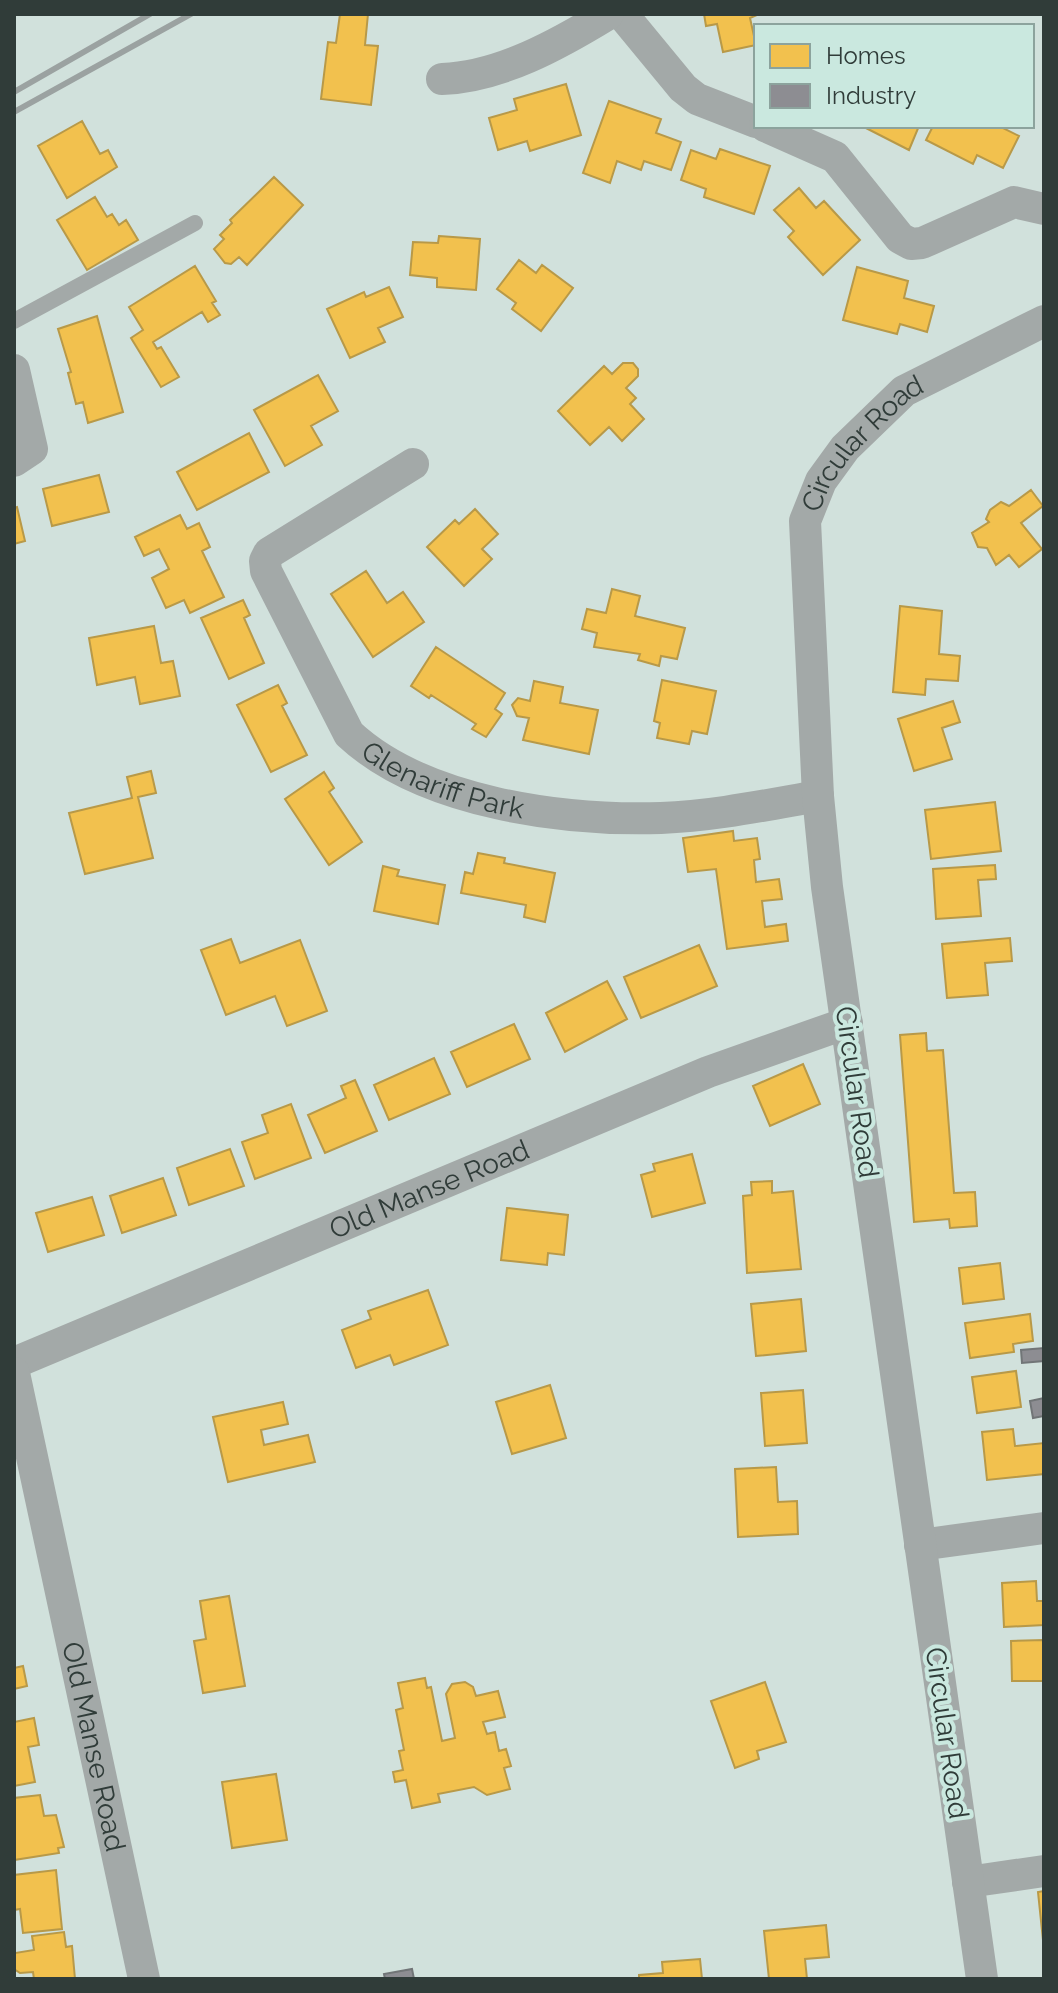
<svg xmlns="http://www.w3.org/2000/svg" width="1058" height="1993" font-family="Raleway,sans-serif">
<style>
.homes{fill:#f2c14e;stroke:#b89948;stroke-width:2}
.industry{fill:#8d8d92;stroke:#717577;stroke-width:2}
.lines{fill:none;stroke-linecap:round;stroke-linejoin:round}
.service{stroke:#a3a9a8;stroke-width:16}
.minor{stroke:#a3a9a8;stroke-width:32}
.rail{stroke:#9ba2a1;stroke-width:6}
.labels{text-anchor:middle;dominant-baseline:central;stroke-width:8;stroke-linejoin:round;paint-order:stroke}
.street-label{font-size:28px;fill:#303c39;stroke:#cae8df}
</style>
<rect width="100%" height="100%" fill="#d1e1dc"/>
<path class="homes" d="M340 14H368L365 45 378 46 371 105 321 99 328 42 336 43Z
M704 14H759L750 18 756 45 723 52 717 24 706 26Z
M566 84 581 135 530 151 527 141 498 150 489 118 517 110 514 99Z
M609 101 661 119 656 133 681 142 671 170 644 161 641 170 617 161 610 183 583 173Z
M82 121 100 154 108 150 117 167 67 198 38 146Z
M862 126H919L909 150Z
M933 126H999L1019 136 1003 168 977 155 973 164 926 140Z
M720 149 770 166 754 214 704 197 706 189 681 180 691 150 716 159Z
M274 177 303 205 247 265 239 257 231 264 225 263 214 249 224 239 220 235 232 223 230 220Z
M799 188 816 208 824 201 860 240 823 275 788 237 794 231 774 210Z
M95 197 107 217 112 214 119 225 126 220 138 240 87 270 57 220Z
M439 236 480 239 476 290 437 287V278L410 275 413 242 438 243Z
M519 260 536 273 542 265 573 288 541 331 512 309 516 303 497 289Z
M195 266 216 301 212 303 220 315 208 322 202 312 153 342 157 349 161 347 179 377 161 387 131 338 143 330 129 307Z
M857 267 908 281 904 298 934 306 927 332 900 324 897 334 843 320Z
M389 287 403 317 378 328 385 342 350 358 327 309 364 292 366 297Z
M97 316 123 412 88 423 83 402 76 404 68 373 71 372 58 329Z
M623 363H633L638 369V376L626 388 636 398 630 404 644 419 622 441 609 427 590 445 558 411 604 366 612 374Z
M318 375 338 411 311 426 322 445 285 466 254 410Z
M249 433 269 472 197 510 177 472Z
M99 475 109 512 52 526 43 489Z
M1031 490 1043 506 1021 523 1042 549 1019 567 1009 555 996 565 987 548 978 547 972 533 989 522 986 519 990 510 1001 502 1009 506Z
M17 507 25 541 14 544V508Z
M475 509 498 534 482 549 492 559 464 586 427 547 455 520 459 524Z
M180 515 187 529 199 523 210 547 202 551 224 597 190 613 184 600 166 608 152 578 169 569 159 549 144 556 135 537Z
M366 571 387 603 403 592 424 622 373 657 331 594Z
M612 589 640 596 635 616 685 628 677 659 661 656 659 666 638 660 640 654 594 647 597 633 582 629 587 609 606 613Z
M243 600 250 615 244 618 264 663 229 679 201 618Z
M900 606 942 611 939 654 960 656 958 681 926 679 925 695 893 692Z
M154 626 161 663 173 661 180 696 140 704 135 677 97 685 89 638Z
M436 647 505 693 495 709 502 714 486 737 472 729 476 724 431 695 429 698 411 686Z
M662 680 716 691 707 734 692 731 689 744 657 738 660 723 654 721Z
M534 681 563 687 560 703 598 710 589 754 523 740 529 718 517 716 512 705 518 698 530 701Z
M278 685 287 703 282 706 307 755 271 772 237 705Z
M953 701 960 722 942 728 952 759 914 771 898 719Z
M151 771 156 793 138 797 153 858 85 874 69 813 132 798 127 777Z
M324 772 334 788 329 792 362 842 329 865 285 799Z
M995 802 1001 851 931 859 925 810Z
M733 831 734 841 757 838 760 859 754 860 756 882 779 879 782 899 762 901 765 927 786 924 788 941 727 949 716 869 688 872 683 838Z
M478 853 505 858 504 863 555 873 545 922 524 917 526 905 461 893 465 872 473 874Z
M995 865 996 879 978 880 981 916 936 919 933 869Z
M383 866 399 870 397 876 445 885 438 924 374 911Z
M1010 938 1012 961 985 963 988 995 947 998 942 944Z
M231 939 240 963 300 940 327 1011 287 1026 275 996 226 1015 201 950Z
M699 945 717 986 641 1018 624 977Z
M607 981 627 1019 565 1052 546 1013Z
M514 1024 530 1059 467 1087 451 1052Z
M926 1033 927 1051 943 1050 954 1193 975 1192 977 1226 950 1228 949 1219 914 1222 900 1035Z
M434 1058 450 1094 389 1120 374 1085Z
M803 1064 820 1104 770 1126 753 1086Z
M355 1080 377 1131 325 1153 308 1115 346 1098 341 1086Z
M291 1104 311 1158 255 1179 242 1142 268 1133 262 1115Z
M230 1149 244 1186 189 1205 177 1168Z
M692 1154 705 1203 652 1217 641 1175 655 1171 653 1164Z
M163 1178 176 1215 122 1233 110 1196Z
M772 1181V1193L793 1191 801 1269 747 1273 743 1196 752 1195 751 1182Z
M92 1197 104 1235 48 1252 36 1213Z
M507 1208 568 1215 564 1255 548 1253 547 1265 501 1260Z
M1000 1263 1004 1299 963 1304 959 1268Z
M428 1290 448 1345 394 1365 390 1355 356 1368 342 1330 371 1319 368 1311Z
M801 1299 806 1351 756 1356 751 1304Z
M1030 1314 1033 1341 1013 1344 1014 1352 970 1358 965 1323Z
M1016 1371 1021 1407 977 1413 972 1377Z
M550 1385 566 1438 512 1454 496 1402Z
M803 1390 807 1443 765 1446 761 1393Z
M283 1402 288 1424 261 1430 264 1445 308 1435 315 1462 228 1482 213 1417Z
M1013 1429 1015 1446 1044 1443V1474L987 1480 982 1432Z
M776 1467 778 1502 797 1501 798 1534 738 1537 735 1469Z
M1036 1581 1037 1601H1044V1625L1004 1627 1002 1583Z
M229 1596 245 1686 203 1693 194 1641 206 1639 200 1601Z
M1044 1640V1681H1012L1011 1641Z
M23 1666 27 1686 14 1689V1668Z
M425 1678 427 1688 431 1687 442 1741 455 1738 446 1694 452 1684 465 1682 473 1687 476 1696 498 1691 505 1717 483 1722 487 1734 495 1732 499 1751 506 1749 511 1766 504 1768 510 1789 487 1795 474 1787 438 1794 440 1802 412 1808 406 1780 395 1782 393 1772 403 1770 399 1751 404 1750 396 1710 403 1708 398 1683Z
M765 1682 786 1742 757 1751 759 1759 735 1768 711 1701Z
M34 1718 39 1745 28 1747 35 1782 14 1786V1722Z
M276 1774 287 1840 232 1848 222 1782Z
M40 1795 44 1816 56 1815 64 1847 58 1848 59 1853 14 1860V1798Z
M56 1870 62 1929 23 1933 20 1909 14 1910V1875Z
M1044 1891V1950L1038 1892Z
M826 1925 829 1957 805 1959 807 1979H769L764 1931Z
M64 1932 66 1947 72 1946 75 1979H34L33 1972 20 1973 14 1969 15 1953 34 1950 32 1936Z
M700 1959 702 1979H639V1975L663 1973 662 1962Z"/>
<path class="industry" d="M1044 1348V1361L1022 1363 1021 1350Z
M1044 1398V1416L1033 1418 1030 1401Z
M412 1969 414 1979H385L384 1974Z"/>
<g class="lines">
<path class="service" d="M14 321 195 223"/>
<g class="minor">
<path d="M622 14 683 88 697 99 756 122"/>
<path d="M442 79C500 77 559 44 608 14"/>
<path d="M765 126 835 157 900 238 911 244 922 243 1014 202 1044 209"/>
<path d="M14 370 32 449 14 461"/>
<path id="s1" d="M413 464 269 553 265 561 266 571 349 734C423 803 563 821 661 818 714 816 766 805 818 796"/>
<path id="s2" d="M14 1363 708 1072 847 1023"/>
<path id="s3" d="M14 1373 144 1979"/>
<path d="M920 1545 1044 1528"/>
<path d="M968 1882 1044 1871"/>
<path id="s4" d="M982 1979 827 887 818 796 805 521 821 481 845 448 904 391 1044 321"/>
</g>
<path class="rail" d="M14 92 150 14
M14 112 191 14"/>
</g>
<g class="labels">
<g class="street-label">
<text stroke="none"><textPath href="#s4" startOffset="1568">Circular Road</textPath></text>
<text stroke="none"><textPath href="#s1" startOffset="478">Glenariff Park</textPath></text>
<text transform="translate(857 1092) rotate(82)">Circular Road</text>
<text stroke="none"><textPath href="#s2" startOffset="450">Old Manse Road</textPath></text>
<text transform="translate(947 1733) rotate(82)">Circular Road</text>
<text stroke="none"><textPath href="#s3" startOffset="382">Old Manse Road</textPath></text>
</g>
</g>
<rect width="1058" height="1993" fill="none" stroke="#303c39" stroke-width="32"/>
<rect x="754" y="24" width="280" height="104" fill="#cae8df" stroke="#8ca39d" stroke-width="2"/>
<rect x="770" y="44" width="40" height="24" fill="#f2c14e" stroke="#8ca39d" stroke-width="2"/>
<text x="826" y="64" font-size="24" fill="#303c39">Homes</text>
<rect x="770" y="84" width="40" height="24" fill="#8d8d92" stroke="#8ca39d" stroke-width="2"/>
<text x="826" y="104" font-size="24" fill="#303c39">Industry</text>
</svg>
